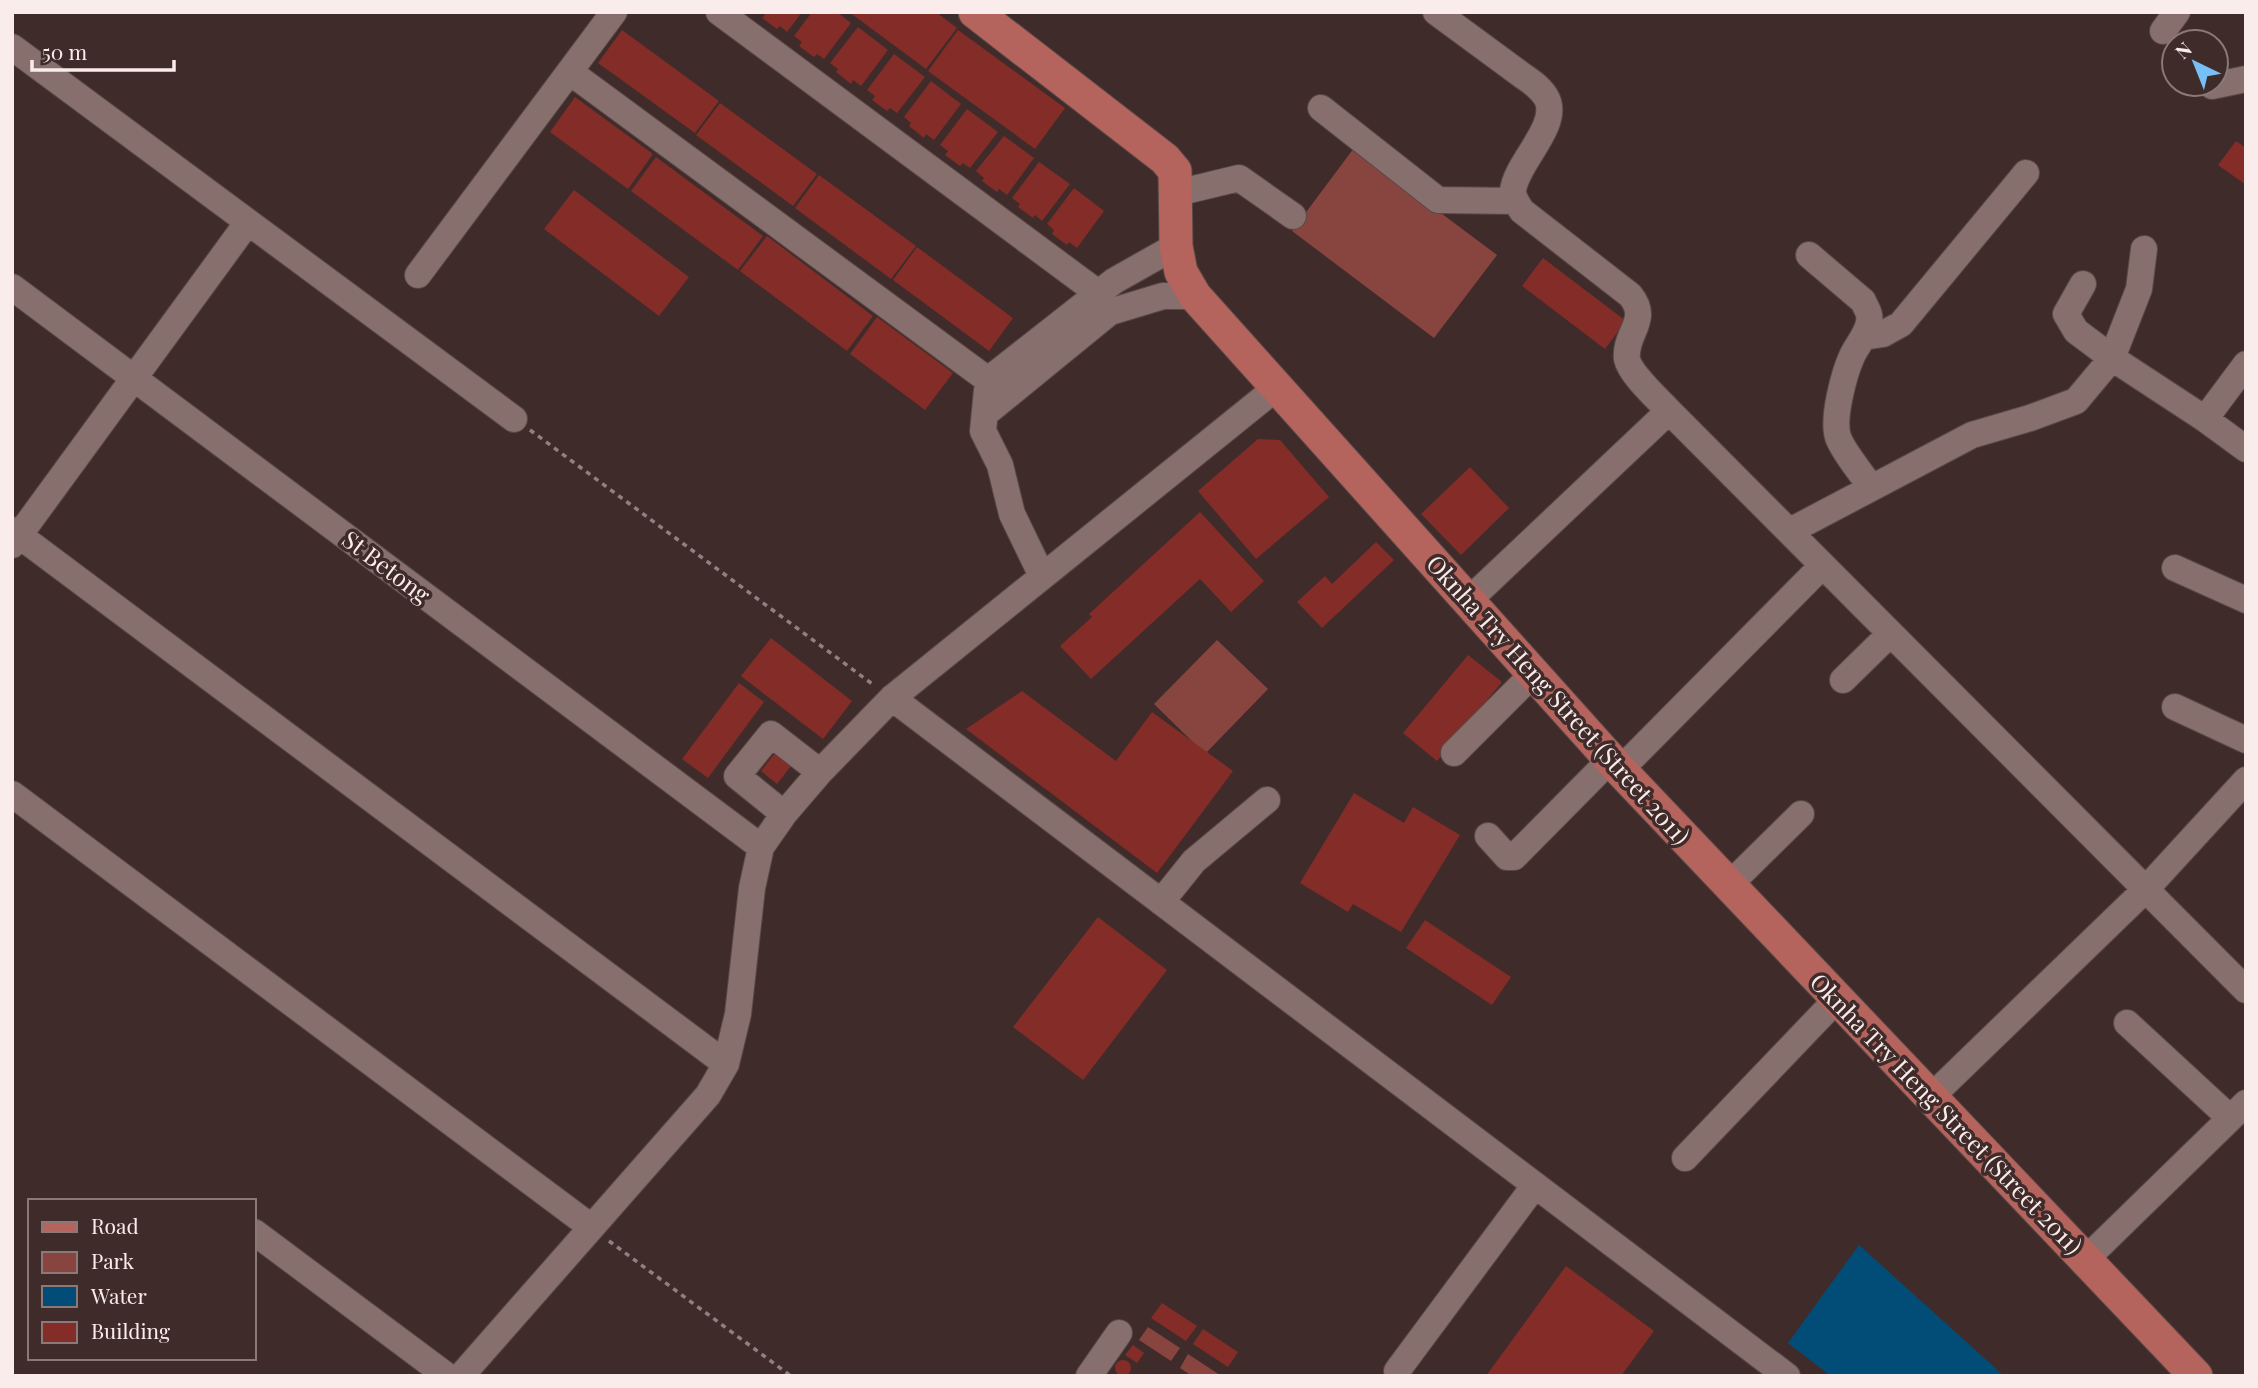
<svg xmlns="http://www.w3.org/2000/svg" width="2258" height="1388" font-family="'Playfair Display',serif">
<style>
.green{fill:#88453f}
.water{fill:#024d78}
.building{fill:#832c28}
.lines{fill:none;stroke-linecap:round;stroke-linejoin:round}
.minor-casing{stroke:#584846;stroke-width:28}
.major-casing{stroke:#584846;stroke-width:35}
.path{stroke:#91807f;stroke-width:3.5;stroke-dasharray:5 5;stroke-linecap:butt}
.minor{stroke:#866f6d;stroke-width:26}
.major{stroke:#b4635d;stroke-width:33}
.labels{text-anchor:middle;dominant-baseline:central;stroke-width:7;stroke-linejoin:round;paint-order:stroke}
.street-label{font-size:24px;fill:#faeceb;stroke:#3f2c2a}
</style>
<rect width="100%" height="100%" fill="#3f2c2a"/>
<path class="green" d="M1354 148 1497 255 1434 338 1292 231Z
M1217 640 1268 689 1205 754 1154 704Z
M1148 1327 1180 1348 1171 1361 1139 1340Z
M1188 1354 1220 1375V1376H1192L1180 1368Z"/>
<path class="water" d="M1859 1245 2004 1376H1831L1788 1343Z"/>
<path class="building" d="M761 12H802L787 32 780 26 777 29 762 18 765 15Z
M812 12H837L851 23 824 59 817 54 814 57 799 46 802 42 794 36Z
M849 12H936L957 28 926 69Z
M858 27 888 50 861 86 853 80 851 84 836 72 838 69 830 63Z
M622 30 719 101 695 133 598 63Z
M958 30 1065 108 1035 149 928 71Z
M894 54 925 77 897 113 890 108 887 111 872 100 875 96 867 90Z
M931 81 961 104 934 140 926 134 924 138 909 126 911 123 904 117Z
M575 97 653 154 628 189 550 132Z
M720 103 817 174 793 206 696 135Z
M967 109 998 132 970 168 963 163 960 166 945 155 948 151 940 145Z
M1004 136 1034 158 1007 195 999 189 997 192 982 181 984 178 976 171Z
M2236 141 2246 148V185L2218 165Z
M656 157 763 236 738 270 631 191Z
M1039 162 1070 184 1042 221 1035 215 1033 218 1018 207 1020 204 1012 198Z
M819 175 916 246 891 279 795 208Z
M1074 188 1104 211 1077 248 1069 242 1067 245 1052 234 1054 230 1047 224Z
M574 190 689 277 659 316 544 229Z
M767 236 873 316 847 351 740 271Z
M917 247 1013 318 989 351 893 280Z
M1543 258 1626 321 1605 349 1522 286Z
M877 317 953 373 925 410 850 354Z
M1258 439 1280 440 1329 497 1256 559 1198 491Z
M1470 467 1509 508 1461 555 1421 514Z
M1200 512 1264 581 1231 612 1200 579 1091 679 1060 646 1092 617 1089 614Z
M1376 542 1394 560 1322 628 1297 602 1325 576 1332 584Z
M771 638 852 701 823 739 741 676Z
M1468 655 1502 682 1437 761 1403 733Z
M739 683 764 702 708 778 682 759Z
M1022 691 1116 761 1152 712 1233 771 1157 873 966 729Z
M778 749 794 762 777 784 761 771Z
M1354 793 1404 823 1413 807 1460 835 1401 932 1353 904 1348 912 1300 883Z
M1098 917 1167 970 1083 1080 1013 1027Z
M1425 920 1511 977 1492 1005 1406 948Z
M1566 1266 1654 1331 1621 1376H1486Z
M1162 1303 1197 1326 1186 1341 1151 1318Z
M1203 1329 1238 1352 1228 1367 1193 1344Z
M1133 1345 1144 1353 1137 1363 1125 1355Z
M1115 1368a8 8 0 1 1 16 0a8 8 0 1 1-16 0Z"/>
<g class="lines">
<defs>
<path id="minor" d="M719 12 1098 293 1110 312
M1436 12 1523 76C1532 82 1542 89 1547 99 1560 126 1515 164 1513 191 1513 198 1518 205 1522 211L1630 295C1651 320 1624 333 1627 359 1630 374 1658 399 1669 411L2246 990
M2163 31 2177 12
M12 47 514 419
M570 72 988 380
M2212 86 2246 79
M1321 108 1438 200 1515 201
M1177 193 1239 178 1293 216
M1809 255 1863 301C1866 308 1871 314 1869 322 1867 335 1857 345 1852 356 1844 374 1832 418 1838 437 1843 452 1862 473 1871 488
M418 275 614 12
M2083 284 2066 314 2076 331 2112 358 2205 419 2246 449
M12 287 761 847
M1863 337 1883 334 1901 324 2026 173
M985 414 1110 312 1163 296H1195
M2205 419 2246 364
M12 530 726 1064
M1790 531 1972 435 2030 418 2076 401 2112 358 2139 289 2144 249
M12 545 248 222
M2175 568 2246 600
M1042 576 1012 514 1000 465 983 431 988 380 1114 281 1176 246
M1468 601 1669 411
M1843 680 1890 634
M892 698 1787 1376
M2175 707 2246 740
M1454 753 1534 673
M1620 770 1822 566
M12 794 591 1227
M784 814 737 776 771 734 820 772
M1488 836 1507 857H1514L1611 759
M1730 884 1801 814
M1161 902 1194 861 1267 800
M2127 1023 2230 1118
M1932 1096 2146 889 2246 780
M1685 1158 1838 998
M254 1232 447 1376
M2086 1259 2246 1103
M1397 1371 1535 1185
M461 1376 708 1095 726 1064 738 1014 752 888 761 847 784 814 820 772 892 698 1276 388
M1089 1376 1119 1333"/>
<path id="major" d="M975 12 1165 159 1175 171 1176 246 1181 272 1195 296 1620 770 2196 1376"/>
</defs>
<use href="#minor" class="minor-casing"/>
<use href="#major" class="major-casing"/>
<path class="path" d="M530 430 875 686
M609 1241 791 1376"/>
<use href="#minor" class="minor"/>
<use href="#major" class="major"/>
</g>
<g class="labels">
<g class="street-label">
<text transform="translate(387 566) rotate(37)">St Betong</text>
<text transform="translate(1559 699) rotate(48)">Oknha Try Heng Street (Street 2011)</text>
<text transform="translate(1947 1113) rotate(46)">Oknha Try Heng Street (Street 2011)</text>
</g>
</g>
<rect width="2258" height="1388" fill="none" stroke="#faeceb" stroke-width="28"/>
<rect x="28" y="1199" width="228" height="161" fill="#3f2c2a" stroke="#8a7977" stroke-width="2"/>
<rect x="42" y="1222" width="35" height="10" fill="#b4635d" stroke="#8a7977" stroke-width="2"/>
<text x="91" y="1234" font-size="21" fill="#faeceb">Road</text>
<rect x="42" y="1252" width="35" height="21" fill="#88453f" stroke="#8a7977" stroke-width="2"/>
<text x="91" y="1269" font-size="21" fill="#faeceb">Park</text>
<rect x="42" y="1286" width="35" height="21" fill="#024d78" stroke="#8a7977" stroke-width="2"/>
<text x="91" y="1304" font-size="21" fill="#faeceb">Water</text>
<rect x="42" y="1322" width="35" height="21" fill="#832c28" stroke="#8a7977" stroke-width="2"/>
<text x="91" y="1339" font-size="21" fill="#faeceb">Building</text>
<g transform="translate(2195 63) rotate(317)"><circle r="33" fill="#3f2c2a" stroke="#8a7977" stroke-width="2"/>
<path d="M0-5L12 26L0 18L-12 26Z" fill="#77bff7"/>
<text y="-10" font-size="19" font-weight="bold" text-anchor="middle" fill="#faeceb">N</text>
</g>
<path d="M32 60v10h142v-10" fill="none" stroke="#faeceb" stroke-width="3.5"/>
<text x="42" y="60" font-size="21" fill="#faeceb" stroke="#3f2c2a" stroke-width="5" paint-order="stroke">50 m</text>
</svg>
